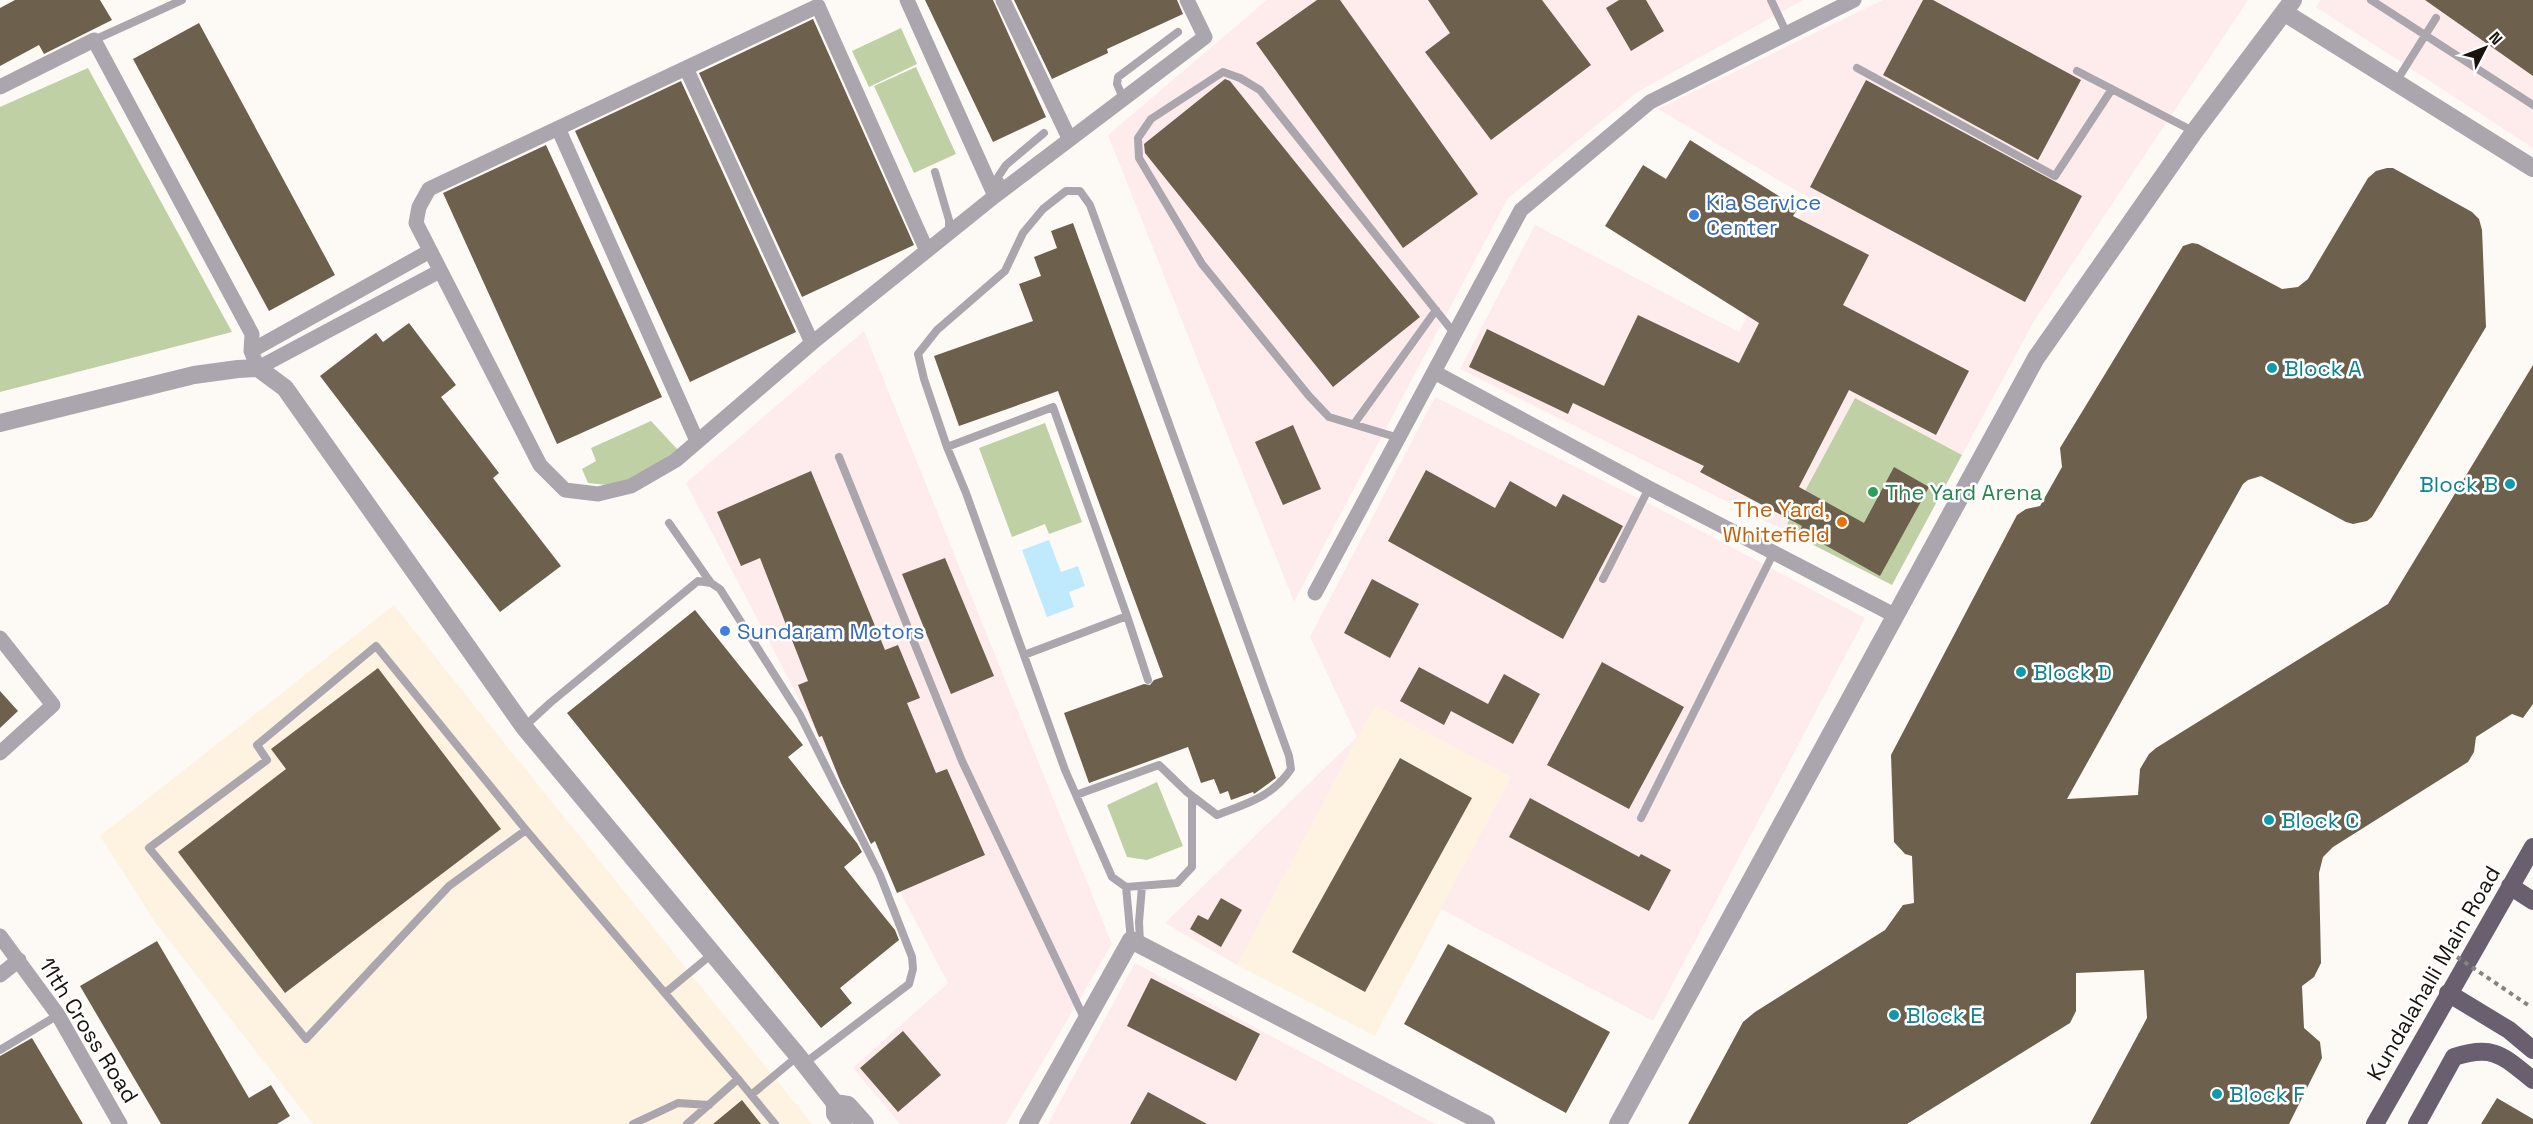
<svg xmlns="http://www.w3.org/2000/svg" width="2533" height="1124" font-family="'Space Grotesk',sans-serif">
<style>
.built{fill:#fef2e1}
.industrial{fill:#fdeceb}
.green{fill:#bfd0a4}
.water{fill:#bfeafd}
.building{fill:#6d604c}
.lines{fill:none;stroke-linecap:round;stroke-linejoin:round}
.service{stroke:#aba5ae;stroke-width:8}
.minor{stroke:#aba5ae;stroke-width:15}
.tertiary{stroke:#aba5ae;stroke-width:18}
.primary{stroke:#6a5f6f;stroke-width:18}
.path-bridge{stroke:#87837d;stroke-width:4;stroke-dasharray:4.5 4.5;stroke-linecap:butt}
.shop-dot{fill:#3f7fe0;stroke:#fff;stroke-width:2}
.culture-dot{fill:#0f9aa8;stroke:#fff;stroke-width:2}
.leisure-dot{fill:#2e9e5b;stroke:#fff;stroke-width:2}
.food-dot{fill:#e8710a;stroke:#fff;stroke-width:2}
.labels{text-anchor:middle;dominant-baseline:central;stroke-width:5;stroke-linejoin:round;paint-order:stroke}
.shop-label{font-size:22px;fill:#366cbe;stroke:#fff;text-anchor:start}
.culture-label{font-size:22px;fill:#0d838f;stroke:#fff;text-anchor:start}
.leisure-label{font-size:22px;fill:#27864d;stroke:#fff;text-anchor:start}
.food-label{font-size:22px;fill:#c56008;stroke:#fff;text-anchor:end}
.street-label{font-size:22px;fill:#18130b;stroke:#fff}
</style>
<rect width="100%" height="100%" fill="#fdfaf6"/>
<path class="built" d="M394 605 485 719 812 1124H313L157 925 100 836Z
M1375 705 1511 777 1375 1036 1237 965Z"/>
<path class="industrial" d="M1267 0H1803L1637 92 1508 198 1294 602 1108 135Z
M1883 0H2248L2034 321 1962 455 1855 398 1784 530 1460 369 1535 225 1739 332 1809 198 1658 109Z
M2321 0H2533V148L2316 7Z
M864 331 1112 944 1006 1124H900L853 1068 948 983 686 483Z
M1435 397 1654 506 1865 618 1653 1021 1441 909 1511 777 1375 705 1237 965 1165 923 1357 737 1310 637Z
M1135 963 1435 1124H1048Z"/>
<path class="green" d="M901 28 917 64 869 87 852 51Z
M916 67 956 154 914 173 874 86Z
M88 68 232 332 0 392V107Z
M1855 398 1962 455 1892 585 1784 530Z
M651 421 678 450 617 486 588 483 582 469 596 461 591 448Z
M1045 423 1082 522 1049 534 1045 524 1012 537 979 448Z
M1157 782 1183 846 1147 860 1127 857 1107 805Z"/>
<path class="water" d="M1049 540 1061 572 1078 566 1085 586 1069 592 1074 607 1047 617 1022 550Z"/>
<path class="building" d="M15 0H100L112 20 44 54 39 45 0 66V8Z
M925 0H993L1046 117 993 142Z
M1014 0H1177L1183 14 1107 49 1108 53 1052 79Z
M1317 0H1340L1478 194 1403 248 1256 43Z
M1428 0H1542L1591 65 1491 140 1425 52 1450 33Z
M1619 0H1646L1664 31 1631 51 1606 8Z
M1923 0H1933L2081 80 2038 160 1883 75Z
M2425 0H2533V76Z
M813 19 914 245 802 297 699 73Z
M199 23 335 275 269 311 133 59Z
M1225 79 1230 81 1420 317 1333 387 1145 153 1144 144Z
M1866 80 2082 196 2025 302 1810 187Z
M681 81 796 332 690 382 575 131Z
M1690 140 1798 208 1793 216 1869 255 1843 305 1969 371 1936 435 1849 390 1799 487 1864 523 1894 467 1929 487 1880 576 1800 531 1802 526 1700 472 1704 466 1573 403 1568 414 1469 367 1487 329 1604 386 1638 315 1739 363 1759 323 1605 226 1643 165 1666 179Z
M546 145 662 397 557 444 443 193Z
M2387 168H2393L2472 212 2479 219 2482 230 2486 327 2372 517 2367 521 2353 524 2346 522 2261 476 2248 480 2243 484 2067 799 2138 795 2140 769 2149 754 2156 748 2388 604 2533 365V704L2523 718 2512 714 2476 737 2474 752 2468 762 2333 847 2323 857 2319 873 2321 963 2314 977 2302 986 2304 1028 2320 1042 2322 1058 2289 1124H2090L2147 1018 2144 970 2076 973V1011L2070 1023 1907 1124H1688L1743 1022 1755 1012 1885 930 1903 905 1914 903 1912 856 1905 854 1894 842 1891 755 2017 515 2026 509 2040 506 2062 467 2060 448 2183 246 2192 243 2198 244 2282 289 2298 287 2308 279 2368 178 2376 171Z
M1073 223 1276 778 1254 794 1253 792 1231 800 1228 791 1220 794 1214 779 1201 783 1188 747 1089 783 1064 713 1144 684 1150 685 1154 680 1163 677 1058 391 959 426 934 356 1033 321 1019 284 1041 276 1034 257 1057 248 1051 231Z
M409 323 456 385 441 397 499 473 493 478 561 566 500 612 320 376 376 333 383 342Z
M1293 425 1321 489 1283 505 1255 442Z
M1426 470 1495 508 1510 481 1556 507 1563 494 1623 526 1563 639 1388 541Z
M811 471 885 650 898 645 920 698 907 703 936 773 947 769 985 855 897 893 875 841 871 844 841 783 822 736 819 737 798 685 808 681 760 558 741 566 717 512Z
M945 558 994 676 951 694 902 574Z
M1372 579 1419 604 1390 658 1344 633Z
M695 610 803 745 788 757 857 843 862 852 844 867 895 930 899 940 840 988 852 1003 821 1028 567 713Z
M1602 662 1684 707 1629 809 1547 765Z
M1419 667 1488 704 1504 674 1540 694 1513 744 1451 711 1444 725 1400 701Z
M378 668 501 829 285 993 178 852 286 769 271 749Z
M0 691 18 711 0 728Z
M1400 758 1472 798 1365 992 1292 952Z
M1530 798 1639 857 1641 854 1671 870 1649 911 1509 837Z
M1221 898 1242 910 1221 947 1190 929 1198 915 1208 920Z
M157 941 249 1098 271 1085 290 1116 277 1124H161L80 986Z
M1448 944 1610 1032 1566 1113 1404 1024Z
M1151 978 1260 1034 1236 1081 1127 1026Z
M903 1031 941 1075 898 1112 860 1068Z
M32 1038 83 1124H0V1056Z
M1148 1092 1207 1124H1130Z
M2497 1098 2533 1119V1124H2481Z
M742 1100 761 1124H713Z"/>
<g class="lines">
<path class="service" d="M1771 0 1787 34
M2371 0 2533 105
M94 40 182 0
M1857 68 2055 176 2112 89
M2077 71 2193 131
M2396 82 2436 18
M1123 98 1117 84 1118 77 1178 32
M935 172 949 220V231
M1004 189 998 177 1006 165 1044 133
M1354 424 1436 310
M1399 438 1329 417 1309 396 1202 264 1139 158 1138 138 1151 119 1223 72 1240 78 1260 90 1454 333
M947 447 1053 407 1127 616 1024 655
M839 457 962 761 1085 1020
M669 523 711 583
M1603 579 1649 488
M1127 616 1148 680
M525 726 550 703 698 581 711 583 720 589 800 715 880 875 912 957 913 969 909 984 805 1063
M1076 795 1159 765 1187 792 1217 815C1248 803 1272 797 1291 769L1289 756 1090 205 1080 191H1066L1043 209 1023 233 1005 271 937 330 918 354 924 379 947 447 966 493 1065 770 1112 877 1126 887 1177 883 1192 867V796
M1641 818 1774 552
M526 830 449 886 306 1039 149 848 267 760 257 745 376 646 526 830 738 1079
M1126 887 1131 940
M1140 944 1139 922 1142 886
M665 993 712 954
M0 1050 58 1015
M751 1095 798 1056
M633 1124 678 1103 709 1105
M687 1124 738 1079 775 1124"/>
<path class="minor" d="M907 0 995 196
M1003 0 1069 138
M686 68 812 343
M0 87 94 40 252 334 251 351 258 368 440 271
M558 128 697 441
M927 251 818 6 429 189 419 207 416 223 540 465 565 490 598 494 631 486 676 460 812 343 995 196 1205 37 1187 0
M251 351 430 251
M1434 372 1649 488 1894 615
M1315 593 1521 210 1650 102 1854 0
M0 638 53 705 0 753
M0 936 58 1015 120 1124
M0 975 19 960"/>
<path class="tertiary" d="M2285 13 2533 168
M0 423 194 375 238 369 258 368 285 388 524 727 798 1056 835 1103V1114L843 1124
M835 1103 848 1105 865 1124
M1028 1124 1131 940 1486 1124
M1618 1124 2036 358 2194 132 2293 0"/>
<path class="primary" d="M2510 886 2533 901
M2448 993 2509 1030 2533 1050
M2375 1124 2533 847
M2417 1124 2454 1057C2494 1044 2503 1056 2533 1080"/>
<path class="path-bridge" d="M2457 957 2528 1005"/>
</g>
<g class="shop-dot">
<circle cx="1694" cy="215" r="6"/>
<circle cx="725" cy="631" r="6"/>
</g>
<g class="culture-dot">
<circle cx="2272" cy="368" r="6"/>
<circle cx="2510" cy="484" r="6"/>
<circle cx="2021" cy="672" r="6"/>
<circle cx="2269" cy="820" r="6"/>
<circle cx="1894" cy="1015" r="6"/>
<circle cx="2217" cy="1094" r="6"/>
</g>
<circle class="leisure-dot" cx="1873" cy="492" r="6"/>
<circle class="food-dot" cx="1842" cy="522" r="6"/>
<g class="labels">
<g class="shop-label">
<text x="1706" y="202">Kia Service<tspan x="1706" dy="25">Center</tspan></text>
<text x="737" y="631">Sundaram Motors</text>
</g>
<g class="culture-label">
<text x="2284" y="368">Block A</text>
<text x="2498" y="484" text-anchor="end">Block B</text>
<text x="2033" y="672">Block D</text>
<text x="2281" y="820">Block C</text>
<text x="1906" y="1015">Block E</text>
<text x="2229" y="1094">Block F</text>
</g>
<g class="leisure-label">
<text x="1885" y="492">The Yard Arena</text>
</g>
<g class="food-label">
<text x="1830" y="509">The Yard,<tspan x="1830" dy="25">Whitefield</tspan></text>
</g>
<g class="street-label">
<text transform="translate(2433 973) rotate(-60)">Kundalahalli Main Road</text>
<text transform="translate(89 1030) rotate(58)">11th Cross Road</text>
</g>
</g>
<g transform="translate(2485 48) rotate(48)" stroke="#ffffff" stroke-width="4.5" paint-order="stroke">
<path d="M0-4.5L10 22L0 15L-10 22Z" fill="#18130b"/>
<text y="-9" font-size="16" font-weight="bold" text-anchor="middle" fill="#18130b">N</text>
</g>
</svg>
